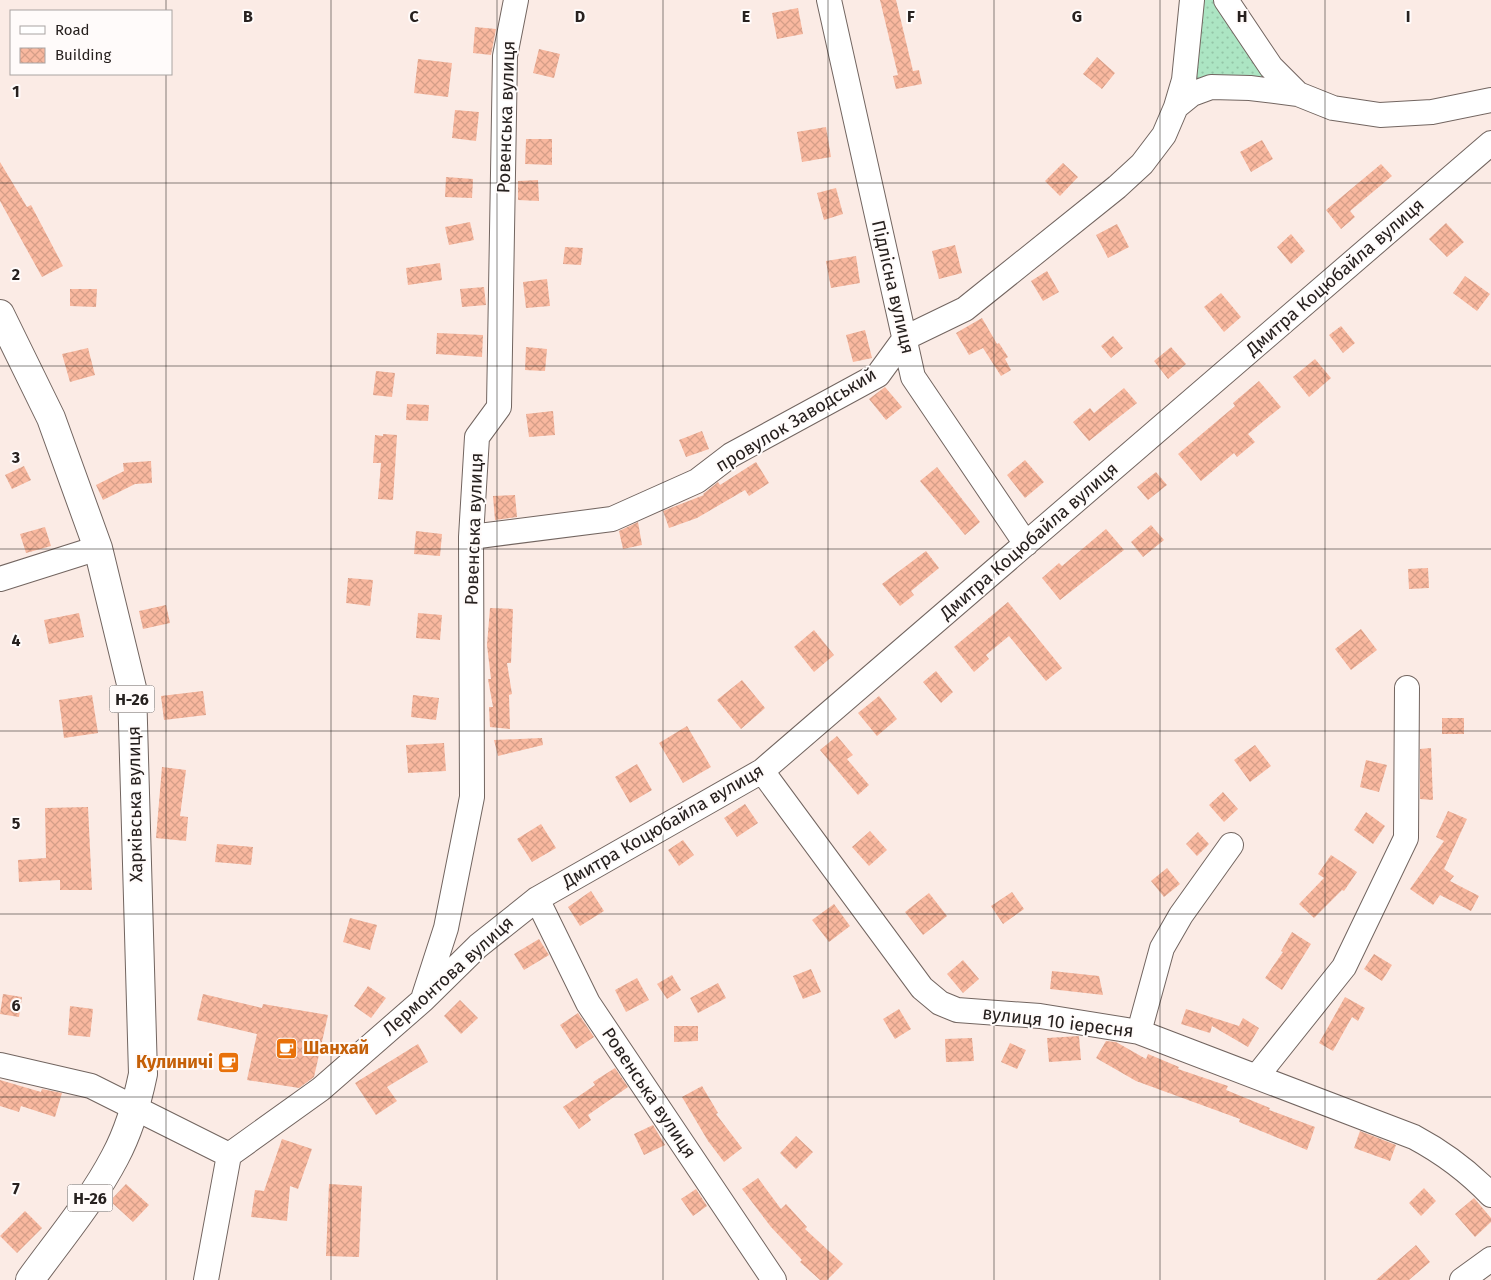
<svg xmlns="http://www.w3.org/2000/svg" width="1491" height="1280" font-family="'Fira Sans',sans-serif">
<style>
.grass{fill:url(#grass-dots)}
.building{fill:url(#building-cross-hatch)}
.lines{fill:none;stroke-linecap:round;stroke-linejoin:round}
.minor-casing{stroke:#726560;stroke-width:26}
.major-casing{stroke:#726560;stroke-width:30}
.minor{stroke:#fff;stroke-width:24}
.major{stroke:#fff;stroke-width:28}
.grid{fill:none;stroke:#27211f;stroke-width:1;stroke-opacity:0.55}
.labels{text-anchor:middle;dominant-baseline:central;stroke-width:4;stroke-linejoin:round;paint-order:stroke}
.shield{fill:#fffbfa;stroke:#686261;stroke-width:1}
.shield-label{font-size:16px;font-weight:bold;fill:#27211f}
.street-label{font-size:18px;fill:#27211f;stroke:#fffbfa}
.food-label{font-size:18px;font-weight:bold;fill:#c56008;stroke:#fffbfa;text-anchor:start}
.grid-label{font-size:16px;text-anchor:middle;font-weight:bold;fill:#27211f;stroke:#fffbfa;stroke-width:4;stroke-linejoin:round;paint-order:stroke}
</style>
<defs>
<pattern id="grass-dots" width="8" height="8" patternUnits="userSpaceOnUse" patternTransform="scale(1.25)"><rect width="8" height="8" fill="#ace5c3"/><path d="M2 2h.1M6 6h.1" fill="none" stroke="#94c4a7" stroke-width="1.8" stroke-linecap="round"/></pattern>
<pattern id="building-cross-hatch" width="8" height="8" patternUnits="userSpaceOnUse" patternTransform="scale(1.25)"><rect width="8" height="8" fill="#f9b89f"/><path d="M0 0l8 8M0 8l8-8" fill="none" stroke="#d59e88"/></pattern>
</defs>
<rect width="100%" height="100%" fill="#fbebe5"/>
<path class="grass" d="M1191 0H1226L1298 94 1184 80Z"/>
<path class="building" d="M880 0H896L913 71 919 70 922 84 896 89 893 76 898 75Z
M798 8 803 34 777 39 772 13Z
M475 27 496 29 491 55 473 53Z
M539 49 560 54 554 78 533 73Z
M1097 57 1115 73 1102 89 1083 74Z
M418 59 452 63 448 97 414 93Z
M455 110 479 112 476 141 452 138Z
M826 127 831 157 802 162 797 132Z
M526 139H552V165L525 164Z
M1262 140 1273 159 1251 172 1240 152Z
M0 162 27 207 31 205 63 266 42 277 0 201Z
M1063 163 1078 177 1060 196 1045 181Z
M1381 164 1392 176 1350 211 1355 217 1341 229 1326 210Z
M446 177 473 179 472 198 445 197Z
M538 180 539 201 518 200V181Z
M836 188 843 214 824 220 817 193Z
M470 222 474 240 449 245 445 227Z
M1446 223 1464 242 1447 257 1429 239Z
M1117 224 1129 247 1108 258 1096 235Z
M1291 234 1305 251 1291 264 1277 247Z
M955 245 962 273 939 279 932 251Z
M565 247 583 248 581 265 563 264Z
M856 256 860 283 831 288 826 261Z
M440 263 442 280 408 285 406 268Z
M1047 271 1059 292 1043 301 1031 281Z
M1465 276 1490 294 1477 311 1453 293Z
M547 279 550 306 526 308 523 282Z
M484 287 486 305 462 307 460 289Z
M70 289H97L96 307 70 306Z
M1221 293 1241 317 1224 332 1204 307Z
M982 318 997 344 999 343 1008 357 1005 359 1011 370 1001 376 983 348 969 355 956 333Z
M1341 326 1355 343 1343 353 1329 335Z
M865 330 872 358 853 362 846 335Z
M437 333 483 335 482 357 436 354Z
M1113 336 1123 348 1111 358 1101 346Z
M526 347 547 349 545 371 525 370Z
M1171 347 1186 364 1168 379 1154 361Z
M88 348 95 375 70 382 62 354Z
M1315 359 1331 378 1309 397 1293 377Z
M376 371 395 373 392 397 373 395Z
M1259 381 1281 407 1248 434 1255 442 1237 457 1234 453 1201 481 1178 454 1235 406 1233 403Z
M885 387 902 407 886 420 869 399Z
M1124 388 1137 403 1089 441 1073 422 1090 408 1094 413Z
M407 404 429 405 428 421 406 420Z
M553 411 555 435 529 437 526 414Z
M702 431 709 449 686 457 679 440Z
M383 434 397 435 393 500 378 499 381 463H373L375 435 383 436Z
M1025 460 1044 482 1025 498 1007 475Z
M151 461 152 483 135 484 103 500 96 485 124 471 123 463Z
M756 462 769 483 749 496 745 490 697 518 669 528 663 511 704 495 703 494 718 482 720 485Z
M24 466 31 480 12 489 5 475Z
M937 467 980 522 965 535 920 481Z
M1156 472 1167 485 1148 500 1137 487Z
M515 495 517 517 495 520 493 496Z
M638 522 642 545 623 549 619 531Z
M1151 525 1164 540 1143 557 1131 542Z
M45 527 51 546 26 553 20 534Z
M1106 529 1124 550 1060 600 1042 578 1059 563 1062 566Z
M416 531 442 534 440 556 414 554Z
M926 551 939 568 911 591 914 595 900 606 882 584Z
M1428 568 1429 588 1409 589 1408 569Z
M348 578 373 580 370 606 346 603Z
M1008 602 1062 668 1046 681 1009 636 986 655 989 659 974 672 954 647Z
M166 605 170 623 143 629 139 611Z
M490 608 513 609 511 663H507L512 694 509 695 510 729 490 727 489 707H493L488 679H491L487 645Z
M79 613 84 637 49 644 44 620Z
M418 613 442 615 440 640 416 638Z
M1361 629 1377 650 1351 670 1335 649Z
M814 630 834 655 814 672 794 647Z
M936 671 953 692 941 703 923 682Z
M742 680 765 708 741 729 717 700Z
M203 691 206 715 164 720 161 696Z
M92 695 98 733 64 738 59 700Z
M413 695 439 698 436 720 411 717Z
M879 696 897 719 877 736 858 713Z
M1442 718H1464V734H1442Z
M687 726 711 767 683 783 659 743Z
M837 736 853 755 847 759 869 785 858 795 820 750Z
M542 738 543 745 498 756 494 740Z
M444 743 446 771 408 773 406 745Z
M1255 745 1271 766 1250 782 1234 760Z
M1431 748 1433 800 1420 799V749Z
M1366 760 1387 765 1379 792 1360 787Z
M637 764 652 790 630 803 615 777Z
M162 767 186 770 180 816 188 817 186 841 156 838Z
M1223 792 1238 809 1224 822 1209 805Z
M745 804 758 823 737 837 724 818Z
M88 807 92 890H60V880L19 882 18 860 46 858 45 808Z
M1448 811 1467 819 1444 869 1454 876 1450 881 1479 896 1471 911 1440 895 1433 905 1410 889 1444 841 1436 837Z
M1366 812 1385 826 1373 844 1354 830Z
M541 824 556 848 532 862 517 839Z
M870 831 887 850 869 866 852 847Z
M1198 832 1209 844 1197 856 1186 844Z
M683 840 694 855 679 866 668 850Z
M217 844 253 847 251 865 215 862Z
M1331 855 1357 872 1344 891 1342 890 1314 918 1299 904 1324 878 1318 874Z
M1167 868 1180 884 1164 897 1151 881Z
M591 891 604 911 580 926 568 907Z
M1012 892 1024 909 1003 924 991 906Z
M929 893 947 916 923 935 905 912Z
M834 904 850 926 829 942 812 920Z
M350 918 377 925 370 950 343 942Z
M1292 932 1311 944 1282 990 1265 978 1283 952 1281 951Z
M539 939 549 955 524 970 514 954Z
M1374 954 1392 965 1382 981 1364 969Z
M963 960 979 979 963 993 947 974Z
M811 969 821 992 803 999 793 976Z
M1052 971 1099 976 1103 995 1050 989Z
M672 975 681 990 667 999 657 984Z
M637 978 649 1000 626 1012 615 990Z
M718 983 726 998 698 1013 690 998Z
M368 986 386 998 371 1018 354 1006Z
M3 994 22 997 19 1017 0 1014Z
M203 994 262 1008 263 1004 328 1015 314 1077 299 1088 247 1080 257 1034 197 1020Z
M1345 997 1365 1008 1358 1021 1352 1017 1333 1051 1319 1043Z
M460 1000 478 1018 461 1034 444 1016Z
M70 1006 93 1009 90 1037 68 1035Z
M899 1009 911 1029 895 1039 883 1019Z
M1186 1009 1239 1026 1243 1018 1259 1028 1248 1047 1212 1026 1210 1033 1181 1024Z
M578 1013 594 1037 576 1049 560 1025Z
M674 1026H698V1041L674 1042Z
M1079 1036 1081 1060 1049 1062 1047 1038Z
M972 1038 974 1061 946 1062 945 1039Z
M1106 1041 1116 1042 1146 1059 1148 1054 1179 1067 1178 1069 1228 1086 1226 1090 1270 1108 1269 1110 1315 1127 1307 1150 1239 1122 1240 1119 1136 1081 1096 1058Z
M1010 1043 1026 1050 1017 1069 1001 1062Z
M418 1044 428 1062 387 1087 397 1101 376 1115 355 1083Z
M615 1068 628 1087 588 1115 591 1120 579 1129 563 1107 595 1085 593 1082Z
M0 1080 41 1092 42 1089 62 1093 55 1117 21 1106 19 1112 0 1106Z
M702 1086 718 1113 716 1114 742 1148 724 1162 708 1141 682 1097Z
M653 1125 665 1145 644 1155 634 1134Z
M1360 1131 1396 1145 1390 1161 1354 1148Z
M796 1136 813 1152 796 1169 780 1153Z
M282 1139 312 1149 298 1189 290 1186 287 1221 251 1217 255 1190 264 1191Z
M758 1178 781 1209 786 1204 807 1227 805 1229 843 1264 827 1280H820L800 1262 802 1260 771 1227 742 1189Z
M126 1184 149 1205 133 1222 110 1201Z
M329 1184 362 1186 359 1257 326 1256Z
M1424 1188 1436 1201 1421 1216 1409 1203Z
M696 1189 707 1206 693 1216 681 1199Z
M1474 1198 1491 1218V1222L1475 1237 1455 1214Z
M25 1211 42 1228 17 1253 0 1236Z
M1416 1245 1430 1262 1409 1280H1376Z"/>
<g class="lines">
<defs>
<path id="minor" d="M829 0 913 377 1026 544
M1226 0 1271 67 1298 94
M1176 107 1192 94 1211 87 1250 88 1298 94 1333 108 1380 115 1432 112 1491 100
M471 537 612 519 697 481 731 455 878 375 905 338 965 309 1117 187 1142 164 1164 135 1176 107 1184 80 1192 0
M0 579 98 548
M762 771 922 988 940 1003 957 1010 1040 1016 1139 1032 1414 1137C1444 1153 1467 1170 1491 1195
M537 899 588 1003 774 1280
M424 996 446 928 472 797 471 537 477 437 499 407 505 56 516 0
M1139 1032 1162 948 1181 915 1231 845
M0 1065 91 1086 229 1155 321 1089 423 1000 478 946 537 899 762 771 1491 143
M1257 1076 1344 967 1406 838 1407 688
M206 1280 229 1155
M1462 1280 1491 1259"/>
<path id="major" d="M0 314 51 418 98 548 132 688 143 1074C137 1103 129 1131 115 1157 92 1201 59 1240 30 1280"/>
</defs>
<use href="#minor" class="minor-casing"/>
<use href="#major" class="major-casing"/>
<use href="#minor" class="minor"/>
<use href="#major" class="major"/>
</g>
<path class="grid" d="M166 0V11M331 0V1280M497 0V1280M663 0V1280M828 0V1280M994 0V1280M1160 0V1280M1325 0V1280M166 74V1280M0 183H1491M0 366H1491M0 549H1491M0 731H1491M0 914H1491M0 1097H1491"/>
<defs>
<symbol id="cafe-square" viewBox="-11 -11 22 22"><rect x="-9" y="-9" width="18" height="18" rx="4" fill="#e8710a" stroke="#fffbfa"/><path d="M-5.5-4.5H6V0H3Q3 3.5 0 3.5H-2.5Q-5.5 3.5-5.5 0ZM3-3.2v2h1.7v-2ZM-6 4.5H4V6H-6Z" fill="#fff"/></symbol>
</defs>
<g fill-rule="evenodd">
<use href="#cafe-square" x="274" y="1036" width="25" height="25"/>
<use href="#cafe-square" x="216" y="1050" width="25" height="25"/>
</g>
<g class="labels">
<g class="shield">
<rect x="109.5" y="685.5" width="45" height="27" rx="4"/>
<rect x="67.5" y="1184.5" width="45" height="27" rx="4"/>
</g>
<g class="shield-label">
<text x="132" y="699">Н-26</text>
<text x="90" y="1198">Н-26</text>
</g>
<g class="street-label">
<text transform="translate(506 117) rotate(-88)">Ровенська вулиця</text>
<text transform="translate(1335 277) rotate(-41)">Дмитра Коцюбайла вулиця</text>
<text transform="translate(893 287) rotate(77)">Підлісна вулиця</text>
<text transform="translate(796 420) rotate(-31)">провулок Заводський</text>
<text transform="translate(474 529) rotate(-88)">Ровенська вулиця</text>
<text transform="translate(1029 541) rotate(-41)">Дмитра Коцюбайла вулиця</text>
<text transform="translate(135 804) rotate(-91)">Харківська вулиця</text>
<text transform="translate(663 826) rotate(-30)">Дмитра Коцюбайла вулиця</text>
<text transform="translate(448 976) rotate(-42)">Лермонтова вулиця</text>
<text transform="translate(1058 1022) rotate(7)">вулиця 10 іересня</text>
<text transform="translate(649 1093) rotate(56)">Ровенська вулиця</text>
</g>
<g class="food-label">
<text x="303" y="1048">Шанхай</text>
<text x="213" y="1062" text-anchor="end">Кулиничі</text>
</g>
</g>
<g class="grid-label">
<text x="248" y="22">B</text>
<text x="414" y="22">C</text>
<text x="580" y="22">D</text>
<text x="746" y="22">E</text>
<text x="911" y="22">F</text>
<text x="1077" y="22">G</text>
<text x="1242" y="22">H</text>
<text x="1408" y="22">I</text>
<text x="16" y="97">1</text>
<text x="16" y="280">2</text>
<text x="16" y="463">3</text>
<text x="16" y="646">4</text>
<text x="16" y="829">5</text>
<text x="16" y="1011">6</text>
<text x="16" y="1194">7</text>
</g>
<rect x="10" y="10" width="162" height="65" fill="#fffbfa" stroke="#a9a4a2"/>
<rect x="20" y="26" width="25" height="8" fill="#ffffff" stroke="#a9a4a2"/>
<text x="55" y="35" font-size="15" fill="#27211f">Road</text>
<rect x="20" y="48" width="25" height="15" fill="url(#building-cross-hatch)" stroke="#a9a4a2"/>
<text x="55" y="60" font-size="15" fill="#27211f">Building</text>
</svg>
